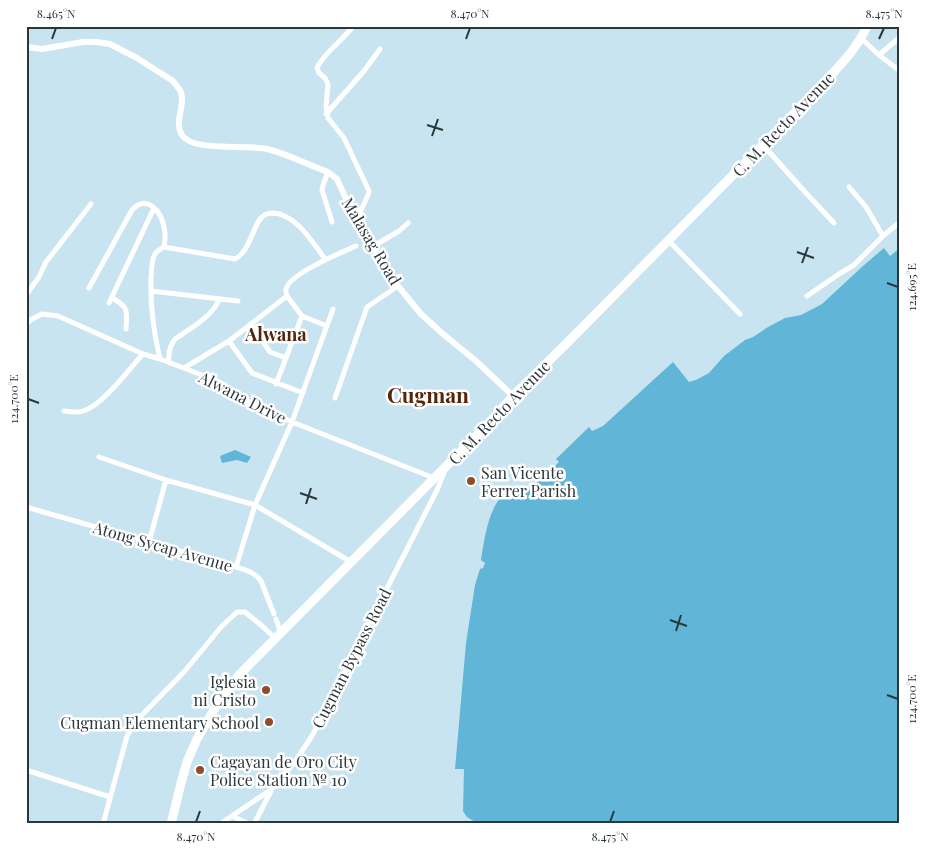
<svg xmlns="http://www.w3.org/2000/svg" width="926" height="850" font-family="'Playfair Display',serif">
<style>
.water{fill:#61b6d7}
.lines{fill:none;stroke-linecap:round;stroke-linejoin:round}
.minor{stroke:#fff;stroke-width:5}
.tertiary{stroke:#fff;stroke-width:6}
.trunk{stroke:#fff;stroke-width:9}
.ticks{fill:none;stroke:#2b373b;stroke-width:2}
.poi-dot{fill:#924b27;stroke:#fff;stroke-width:2}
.labels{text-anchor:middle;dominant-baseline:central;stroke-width:5;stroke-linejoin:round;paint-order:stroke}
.street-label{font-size:16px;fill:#2b373b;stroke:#fff}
.poi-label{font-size:16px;fill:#2b373b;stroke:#fff;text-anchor:start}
.neighbourhood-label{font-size:18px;font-weight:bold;fill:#55250b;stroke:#fff}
.district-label{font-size:21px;font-weight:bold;fill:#55250b;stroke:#fff}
.neatline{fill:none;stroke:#2b373b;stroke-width:2}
.ticks-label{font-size:12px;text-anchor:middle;fill:#2b373b}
</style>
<rect width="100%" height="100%" fill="#c8e4f1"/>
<path class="water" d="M884 248 890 256 900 248V824H476L475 822 467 817 463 811 464 769H455L466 643 475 585 480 569 483 568 485 563 481 560C485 535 489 500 513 487L523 496 559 462 556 459 589 427 592 431 603 426 673 362 689 382 696 380 709 373 724 356 745 340 753 337 768 327 785 318 801 315 822 304 863 266Z
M235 450 251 457 247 463 237 460 222 463 220 456Z"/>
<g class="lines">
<path class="minor" d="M353 26C343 41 324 52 317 68L319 73 325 78 328 84 326 107 328 118 344 138 369 191 368 195 356 221
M861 38 879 55 900 71
M879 55 900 37
M326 114 364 71 380 49
M763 145 805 192 834 223
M328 172 323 185 322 190 332 222
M849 187 866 207 883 236
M668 240 740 314
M372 247 399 231 408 223
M89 288 132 210C147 194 161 211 164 227 166 233 165 240 164 247
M151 291 238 301
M26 295 39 277 46 262 91 204
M287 296 302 316 327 326
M807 296 839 274 854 265 883 236 900 222
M112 298C129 307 127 311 126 329
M109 303 154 208
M26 324 32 319 42 314 58 316 143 354 160 359 215 380 225 385 251 403 292 422 434 478
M251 324 270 352 286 358
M229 341 252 373 303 393
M160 359C153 330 150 307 151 277 152 270 151 261 155 254 157 250 161 249 164 247L235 259C248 253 252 231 260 219 263 215 268 213 273 213 296 214 313 243 325 259
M169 362C168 354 169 347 175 339 188 330 215 315 219 299
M184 368 229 341 287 296C287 294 285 291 286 289 289 274 342 252 356 246
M276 384 302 316
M335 398 367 307 398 286
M64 411C70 412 77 413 83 411 102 406 129 369 143 354
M99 457 166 480 255 505 351 562
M26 507 236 567C245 570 255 572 261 581L274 614
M149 542 166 480
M236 567 255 505 292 422 333 309
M276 619 281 633
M26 770 110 797
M232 816 249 824
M103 824 127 736 137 720 184 672 221 627 237 612H245L261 625 276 639
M220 824 272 789 294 763 312 736 437 490 445 470
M254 824 271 791"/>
<path class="tertiary" d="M26 47 42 49 83 42H97L110 44 137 58 173 81C175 84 178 87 180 90 187 104 173 121 182 135 190 148 222 146 236 147 246 147 257 147 267 149 288 154 308 165 328 172L337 179 356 221 398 286 421 314 443 334 476 361 513 396"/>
<path class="trunk" d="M171 824 181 783 187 762 197 739 219 701 239 675 367 546 489 423 513 396 568 342 819 88C837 68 856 51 867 26"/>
</g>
<path class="ticks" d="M52 39 56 28M466 39 470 28M879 39 884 28M427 125 443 130M432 136 438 119M797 252 814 258M802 263 808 247M887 283 898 287M28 399 39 403M300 493 317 499M306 504 311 488M670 620 687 626M676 631 681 615M887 695 898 699M196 822 200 811M610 822 614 811"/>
<g class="poi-dot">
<circle cx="471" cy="481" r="5"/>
<circle cx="266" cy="690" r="5"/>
<circle cx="269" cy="722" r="5"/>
<circle cx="200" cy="770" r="5"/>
</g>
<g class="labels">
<g class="street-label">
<text transform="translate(783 124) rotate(-46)">C. M. Recto Avenue</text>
<text transform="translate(372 241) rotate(59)">Malasag Road</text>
<text transform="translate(243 397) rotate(27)">Alwana Drive</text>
<text transform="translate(499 412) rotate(-46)">C. M. Recto Avenue</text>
<text transform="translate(163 546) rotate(16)">Atong Sycap Avenue</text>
<text transform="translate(351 658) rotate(-63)">Cugman Bypass Road</text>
</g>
<g class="poi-label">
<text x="481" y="472">San Vicente<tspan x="481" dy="18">Ferrer Parish</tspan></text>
<text x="256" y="681" text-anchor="end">Iglesia<tspan x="256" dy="18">ni Cristo</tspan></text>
<text x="259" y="722" text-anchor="end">Cugman Elementary School</text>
<text x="210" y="761">Cagayan de Oro City<tspan x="210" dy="18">Police Station № 10</tspan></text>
</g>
<g class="neighbourhood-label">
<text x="276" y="334">Alwana</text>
</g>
<g class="district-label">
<text x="428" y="394">Cugman</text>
</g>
</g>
<rect width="926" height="850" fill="none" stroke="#ffffff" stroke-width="55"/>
<rect x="28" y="28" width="870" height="794" class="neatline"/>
<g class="ticks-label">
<text x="56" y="18">8.465°N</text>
<text x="470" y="18">8.470°N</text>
<text x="884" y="18">8.475°N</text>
<text transform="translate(912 287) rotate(-90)" y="4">124.695°E</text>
<text transform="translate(14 399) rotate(-90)" y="4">124.700°E</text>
<text transform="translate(912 699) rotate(-90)" y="4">124.700°E</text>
<text x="196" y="841">8.470°N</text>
<text x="610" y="841">8.475°N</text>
</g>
</svg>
